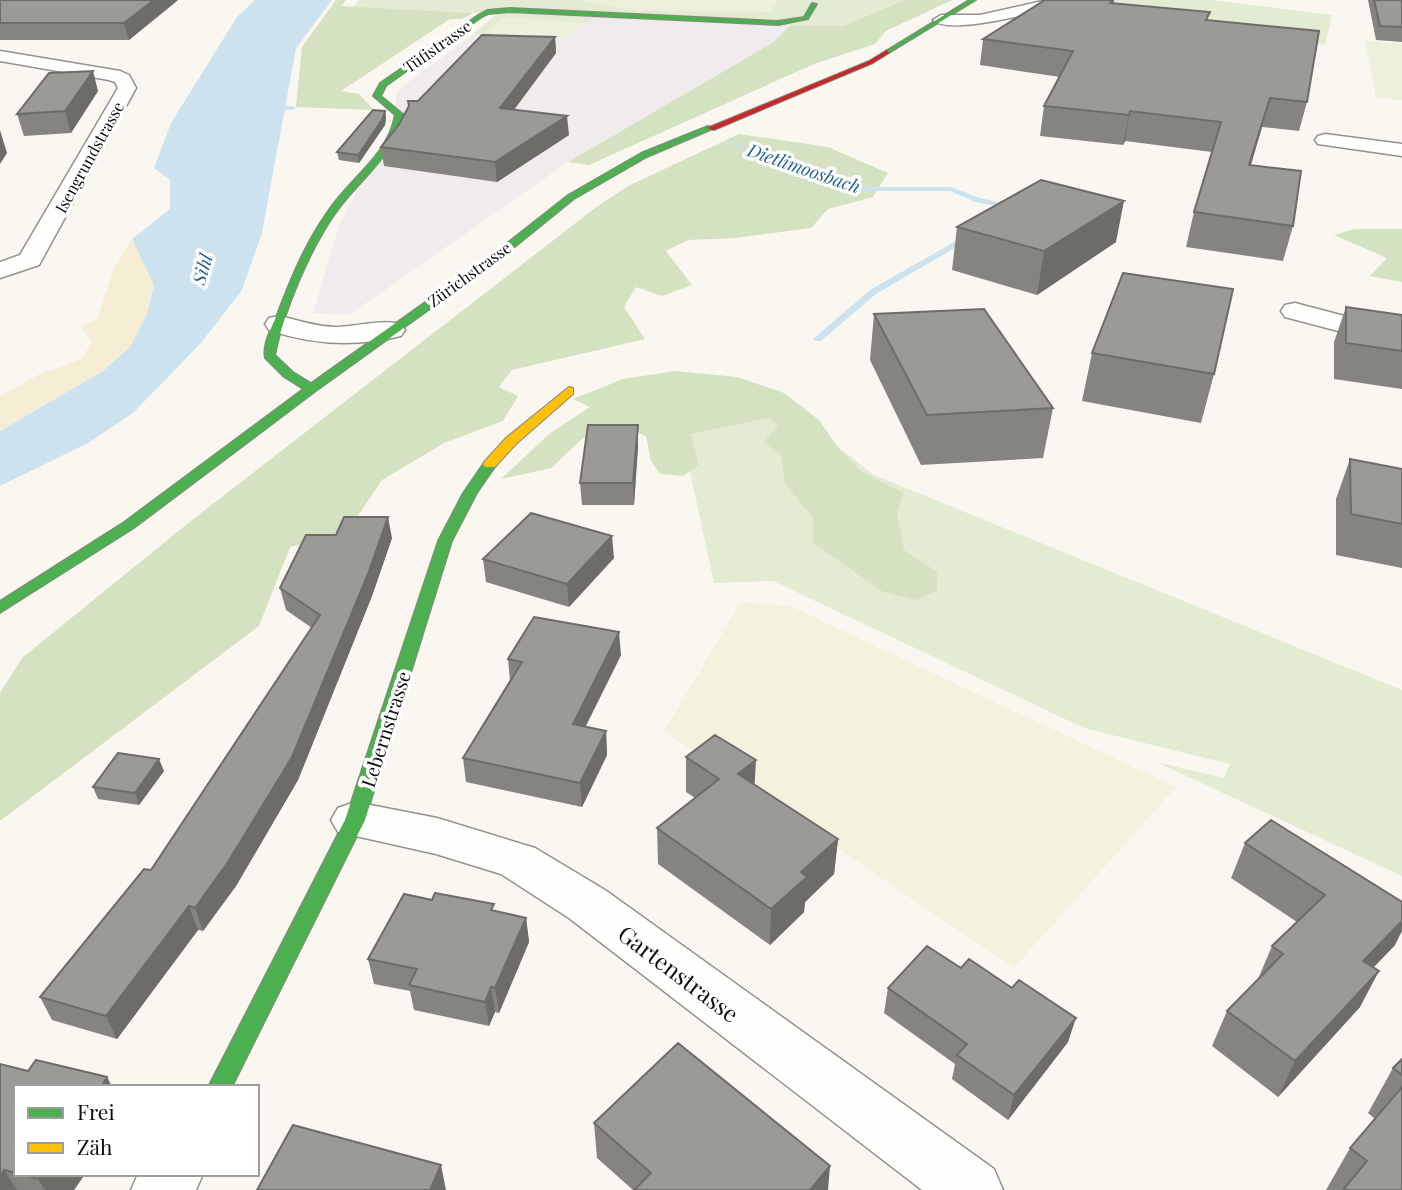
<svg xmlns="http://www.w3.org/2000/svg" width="1402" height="1190" font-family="'Playfair Display',serif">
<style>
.industrial{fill:#f0ebed}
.farmland{fill:#f4f1de}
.green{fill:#e3ebd3}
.forest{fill:#d5e2c2}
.sand{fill:#f6edd5}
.pitch{fill:#ecf0dc}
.water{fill:#cce3ef}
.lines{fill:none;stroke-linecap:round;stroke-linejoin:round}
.stream{fill:#cce3ef;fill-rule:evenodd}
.street-casing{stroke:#93928f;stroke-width:3}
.fast-casing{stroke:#8a8885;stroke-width:2}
.slow-casing{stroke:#8a8885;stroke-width:2}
.jam-casing{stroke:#8a8885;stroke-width:2}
.street{fill:#fefefd;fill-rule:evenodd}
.fast{fill:#4caf50;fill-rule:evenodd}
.slow{fill:#ffc107;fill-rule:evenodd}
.jam{fill:#c62828;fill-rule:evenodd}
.wall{fill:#868481}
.shaded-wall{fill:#6d6c69}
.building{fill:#9c9a96;stroke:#6d6c69;stroke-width:2}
.labels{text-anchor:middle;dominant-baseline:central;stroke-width:7;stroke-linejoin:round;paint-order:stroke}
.far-street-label{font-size:16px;fill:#0c0c0c;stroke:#fff}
.far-water-label{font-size:18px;font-style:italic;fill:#26638d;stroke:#fff}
.street-label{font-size:19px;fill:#0c0c0c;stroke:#fff}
.near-street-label{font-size:23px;fill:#0c0c0c;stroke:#fff}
</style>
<rect width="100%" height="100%" fill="#faf7f0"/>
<path class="industrial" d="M592 18 790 26 772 43 568 162 349 315 313 313 340 222 390 134 398 90 473 34 566 38Z"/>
<path class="farmland" d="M741 602 790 606 1176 787 1014 968 664 731Z"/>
<path class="green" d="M359 0H904L843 26H790L592 18 566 38 473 34 497 14 354 7Z
M1098 0H1212L1332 15 1325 45 1278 40Z
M769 418 778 425 763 441 781 457 785 484 813 518V543L904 550 896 512 904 493 861 471 837 446 874 475 1402 690V876L1156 762 1224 778 1230 764 1084 728 773 581 714 583 690 471 699 465 691 434Z"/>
<path class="forest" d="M336 0H346L342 6 473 13 462 19H450L341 91 359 94 374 110 296 107 302 47Z
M904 0H952L886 31 875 44 814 64 589 165 568 162 772 43 790 26H843Z
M739 134 828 147 888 173 873 197 828 209 811 228 735 238 688 240 666 251 692 285 662 296 636 287 624 307 645 339 512 370 499 387 518 396 503 421 444 443 382 480 353 523 326 539 290 547 259 626 0 821V693L22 658 192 520 595 208 628 186Z
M1355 229H1402V282L1370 276 1387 258 1334 235Z
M676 371 737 377 784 393 819 420 837 446 861 471 904 493 897 512 904 550 937 572V590L916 600 883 592 813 543V518L785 484 781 457 763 441 778 425 769 418 691 434 699 465 683 476 660 474 651 461 646 436 621 425 583 438 551 468 501 479 549 434 590 407 573 399 623 379Z"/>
<path class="sand" d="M132 239 154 285 147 314 130 347 103 371 0 431V397L38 375 81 359 92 343 81 326 97 319 114 268Z"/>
<path class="pitch" d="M577 0H778L770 12 638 11Z
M504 17 584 23 566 37 485 33Z
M1365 41 1402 44V100L1376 98Z"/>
<path class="water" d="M255 0H332L296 48 262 233 242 290 201 343 133 413 88 443 0 486V431L103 371 130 347 147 314 154 285 132 239 170 209V180L154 168 171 123 237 17Z"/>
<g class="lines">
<path class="stream" d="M269 106H293L296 108 293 110 267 109Z
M728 141 776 157 797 168 860 187H951L980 198 998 202 1016 198 1020 200 998 206 975 202 950 191H859L793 170 772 159 728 143Z
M965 236 972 238 876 294 821 341H815L813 339 870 290Z"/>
<defs>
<path id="street" d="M1047 0H1074L1072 3C1047 9 951 37 933 20L941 15H980Z
M0 51 120 71 129 75 136 88 39 265 0 278V262L20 255 118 88 115 82 109 80 0 61Z
M1325 134 1402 144V156L1318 144 1315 140 1318 136Z
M1295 303 1348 317 1402 325V341L1346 333 1285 317 1281 311 1285 305Z
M279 316C298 320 314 326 334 327 356 327 380 319 401 324L405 330 401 336C356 347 313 345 269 330L265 324 269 318Z
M355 802 437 818 535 848 605 890 994 1169 1003 1190H922L569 918 501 874 436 854 338 832 331 820 338 808Z
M138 1174H203L196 1190H131Z"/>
<path id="fast" d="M969 0H976L889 53 884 52Z
M812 3 817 4 808 19 778 25 510 12 488 14 482 17 386 86 381 96 403 114C396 155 360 179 337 211 310 249 284 310 275 355L293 372 311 383 493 254 568 195 641 153 708 126 715 128 647 157 574 199 501 258 316 391 134 528 0 613V601L124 522 303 389 284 377 265 358C262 345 271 329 276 317 290 280 305 243 328 211 350 178 388 155 395 115L373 96 380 83 478 15 487 10 510 8 778 21 804 17Z
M490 460 497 464 477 493 452 541 365 820 232 1087H208L345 820 438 541 463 493 485 461Z"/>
<path id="slow" d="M569 387 573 388V394L516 444 495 467H485L483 464 485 461 506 438Z"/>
<path id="jam" d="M887 50 889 53 873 63 714 130 707 128 869 61Z"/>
</defs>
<use href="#street" class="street-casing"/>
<use href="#fast" class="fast-casing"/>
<use href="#slow" class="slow-casing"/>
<use href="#jam" class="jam-casing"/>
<use href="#street" class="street"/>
<use href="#fast" class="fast"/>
<use href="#slow" class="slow"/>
<use href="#jam" class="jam"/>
</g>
<path class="wall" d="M0 0H178L129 40H0Z
M1045 0H1114V3L1208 20 1307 102 1299 131 1262 127 1251 165 1293 226 1283 261 1186 247 1194 212 1212 152 1125 141 1123 145 1040 136 1044 106 1060 77 980 65 983 39Z
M1368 0H1402V42L1376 40Z
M555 37 556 53 514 110 569 135 497 182 384 166 381 147 418 101Z
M98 91 71 133 24 136 17 114Z
M385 111 386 118 385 125 359 163 339 160 337 152Z
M957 227 1116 242 1037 295 952 270Z
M1346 307 1402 315V389L1334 379V342Z
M874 314 1053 408 1043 458 921 465 870 360Z
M1092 353 1214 374 1201 423 1082 401Z
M638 446 634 505H582L580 483Z
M1350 459 1402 469V568L1336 555V499Z
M392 538 372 596 298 780 236 886 203 931 198 930 117 1039 52 1020 40 997 151 870 312 628 286 610 280 588Z
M614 558 569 607 486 582 483 559Z
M621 655 585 727 606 731 607 755 582 807 466 782 463 758 510 681 508 659Z
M686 757 755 785 838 839 834 874 805 902 804 912 770 945 658 864 657 828 695 798 686 792Z
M164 771 139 805 98 799 93 787Z
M1271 820 1395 945 1373 968 1360 1007 1278 1097 1212 1046 1227 1011 1258 979 1272 946 1297 922 1231 878 1245 843Z
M432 900 526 918 529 942 499 1013 495 1012 489 1026 414 1010 410 991 374 984 368 959Z
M888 988 1068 1042 1008 1120 952 1079 955 1064 884 1013Z
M1402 1059V1190H1326L1350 1148 1375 1119 1368 1113 1393 1068Z
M36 1060 107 1077 112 1087H16V1174H85L74 1190H0V1064L28 1071Z
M594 1123 828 1190H633L597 1158Z"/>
<path class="shaded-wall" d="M154 0H178L129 40 124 23Z
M555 37 556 53 501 127 500 108Z
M93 71 98 91 71 133 65 111Z
M1270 98 1262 127 1241 197 1249 165Z
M385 111 386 118 385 125 359 163 358 155Z
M1130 111 1125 141 1123 145 1129 115Z
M567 116 569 135 497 182 495 162Z
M0 130 7 153 0 164Z
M1124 201 1116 242 1037 295 1044 251Z
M638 425V446L634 505 633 483Z
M388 517 392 538 372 596 298 780 236 886 203 931 195 908Z
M612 536 614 558 569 607 567 584Z
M619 632 621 655 575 748 573 724Z
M606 731 607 755 582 807 580 783Z
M159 759 164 771 139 805 135 793Z
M756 760 754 795 738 774Z
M838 839 834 874 805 902 804 912 770 945 771 909 801 872Z
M189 906 198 930 117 1039 106 1016Z
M526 918 529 942 499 1013 495 988Z
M1402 921V931L1395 945 1345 997 1363 961Z
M1379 971 1360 1007 1278 1097 1295 1061Z
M491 987 495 1012 489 1026 485 1002Z
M1076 1018 1068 1042 1008 1120 1014 1095Z
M107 1077 112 1087H101Z
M441 1165 446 1190H430Z
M830 1166 828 1190H810Z
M4 1170 17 1190H0V1176Z
M41 1174H85L74 1190H45L38 1179Z"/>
<path class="building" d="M0 0H154L124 23H0Z
M1045 0H1113L1110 3 1210 12 1206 20 1319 31 1307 102 1270 98 1249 165 1301 171 1293 226 1194 212 1221 122 1130 111 1129 115 1044 106 1073 51 983 39Z
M1374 0H1402V27L1380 26Z
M482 35 555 37 500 108 567 116 495 162 381 147 398 126 409 106 408 101H418Z
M93 71 65 111 17 114 49 73Z
M373 110 385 111 383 118 361 151 358 155 337 152Z
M1041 180 1124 201 1044 251 957 227Z
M1123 273 1233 289 1214 374 1092 353Z
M1346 307 1402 315V351L1346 343Z
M984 309 1053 408 927 415 874 314Z
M588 425H638L633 483H580Z
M1350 459 1402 469V524L1351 514Z
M531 513 612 536 567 584 483 559Z
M344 517H388L368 574 292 757 228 862 195 908 189 906 106 1016 40 997 144 869 151 870 320 615 280 588 306 535H336Z
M534 617 619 632 573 724 606 731 580 783 463 758 522 662 508 659Z
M715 735 756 760 738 774 838 839 801 872 807 877 771 909 657 828 719 779 686 757Z
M118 753 159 759 135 793 93 787Z
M1271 820 1402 902V921L1363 961 1379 971 1295 1061 1227 1011 1283 954 1272 946 1325 895 1245 843Z
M435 893 494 904 491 910 526 918 495 988 491 987 485 1002 409 985 417 969 368 959 404 894 432 900Z
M927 946 961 968 969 959 1012 988 1019 980 1076 1018 1014 1095 957 1055 967 1044 888 988Z
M678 1043 830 1166 810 1190H634L651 1173 594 1123Z
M1402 1059V1075L1393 1068Z
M36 1060 107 1077 101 1087H16V1173L4 1170 0 1176V1064L28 1071Z
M1402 1087V1190H1343L1367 1161 1350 1148Z
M293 1125 441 1165 430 1190H257Z
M22 1174H41L38 1179Z"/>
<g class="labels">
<g class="far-street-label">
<text transform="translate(437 46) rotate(-35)">Tüfistrasse</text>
<text transform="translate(89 157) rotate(-61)">Isengrundstrasse</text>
<text transform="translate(469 274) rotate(-36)">Zürichstrasse</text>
</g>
<g class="far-water-label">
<text transform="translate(804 168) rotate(19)">Dietlimoosbach</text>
<text transform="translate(202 269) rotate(-74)">Sihl</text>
</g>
<g class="street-label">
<text transform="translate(385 729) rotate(-72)">Lebernstrasse</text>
</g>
<g class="near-street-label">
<text transform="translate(679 973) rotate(37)">Gartenstrasse</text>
</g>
</g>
<rect x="14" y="1085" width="245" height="91" fill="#ffffff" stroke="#9e9e9e" stroke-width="2"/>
<rect x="28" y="1108" width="35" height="10" fill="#4caf50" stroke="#9e9e9e" stroke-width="2"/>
<text x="77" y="1120" font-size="21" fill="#0c0c0c">Frei</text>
<rect x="28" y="1143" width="35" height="10" fill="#ffc107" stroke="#9e9e9e" stroke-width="2"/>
<text x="77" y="1155" font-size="21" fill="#0c0c0c">Zäh</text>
</svg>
